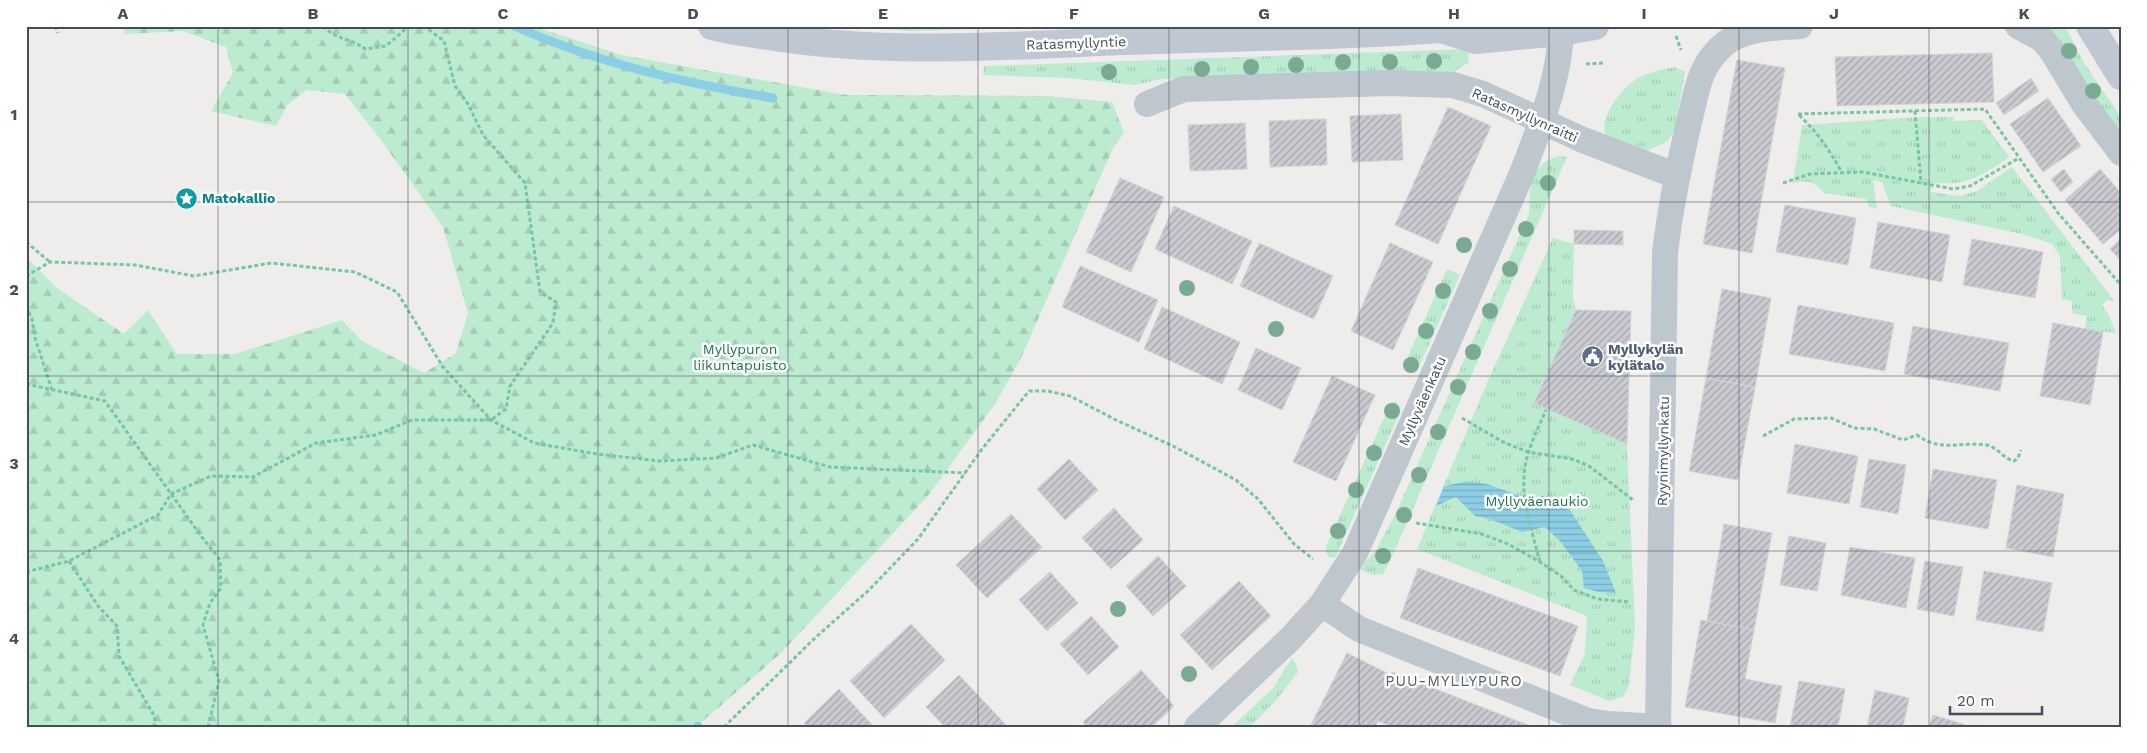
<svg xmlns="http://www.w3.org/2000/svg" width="2147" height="753" font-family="'Work Sans',sans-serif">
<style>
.grass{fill:url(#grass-tufts)}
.forest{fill:url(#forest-firs)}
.water{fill:url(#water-rules)}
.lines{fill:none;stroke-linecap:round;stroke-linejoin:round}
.stream{stroke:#8ccfe5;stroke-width:9}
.building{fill:url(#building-hatch);stroke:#d1d2d8}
.path{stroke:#77c6a3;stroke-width:3;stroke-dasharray:4 2.5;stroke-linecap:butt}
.street{stroke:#bec6ce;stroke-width:26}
.secondary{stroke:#bec7d2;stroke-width:28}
.tree{fill:#7baa94}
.grid{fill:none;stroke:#464f58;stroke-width:1;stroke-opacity:0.55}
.labels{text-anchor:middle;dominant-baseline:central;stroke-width:5;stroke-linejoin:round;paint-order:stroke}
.street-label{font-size:14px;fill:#464f58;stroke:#fff}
.culture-label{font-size:14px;font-weight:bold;fill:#0d838f;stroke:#fff;text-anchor:start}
.park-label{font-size:14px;fill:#1c744c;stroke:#fff}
.service-label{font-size:14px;font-weight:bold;fill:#4e5e75;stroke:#fff;text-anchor:start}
.neighbourhood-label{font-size:15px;letter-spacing:1px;fill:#595c61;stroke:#fff}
.neatline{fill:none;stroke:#464f58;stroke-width:2}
.grid-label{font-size:16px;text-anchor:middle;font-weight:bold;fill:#464f58}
</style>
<defs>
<pattern id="grass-tufts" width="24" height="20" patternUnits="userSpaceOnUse" patternTransform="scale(1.25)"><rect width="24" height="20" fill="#bcebd0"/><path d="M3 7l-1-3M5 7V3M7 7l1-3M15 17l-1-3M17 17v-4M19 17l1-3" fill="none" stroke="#a3cbb5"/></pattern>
<pattern id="forest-firs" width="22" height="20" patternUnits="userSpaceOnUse" patternTransform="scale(1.25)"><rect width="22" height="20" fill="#bcebd0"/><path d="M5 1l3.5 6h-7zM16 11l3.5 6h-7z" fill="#a3cbb5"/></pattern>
<pattern id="water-rules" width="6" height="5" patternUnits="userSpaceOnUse" patternTransform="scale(1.25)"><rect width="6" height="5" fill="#8ccfe5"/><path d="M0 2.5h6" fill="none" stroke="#74aabc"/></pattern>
<pattern id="building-hatch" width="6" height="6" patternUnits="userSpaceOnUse" patternTransform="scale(1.25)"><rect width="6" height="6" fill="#cacbd1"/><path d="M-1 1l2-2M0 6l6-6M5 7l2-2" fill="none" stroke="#a6a7ac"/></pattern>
</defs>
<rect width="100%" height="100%" fill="#efecec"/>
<path class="grass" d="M835 26H1059L913 31Z
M2040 26H2065L2084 63 2121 117V137Z
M1468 49 1469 62 1451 74 1433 71 1162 79 1134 85 1070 78 983 75 984 66Z
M1675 67 1685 72 1675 130 1668 141 1647 151C1638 149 1616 145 1610 140 1591 125 1624 85 1638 78 1650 72 1663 69 1675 67Z
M1918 117H1954V121L1982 120 2009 157C1983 175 1968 186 1935 183L1930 192 1959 196 1977 191 2012 167 2115 302 2107 300 2102 305 2108 314 2116 333 2085 329 2087 316 2072 313V301L2062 299 2060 256 2052 244 2022 234 1891 206 1882 182 1873 180 1877 209 1870 207 1866 199 1824 193C1813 181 1808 180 1793 183L1802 125Z
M1558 156 1567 157 1390 561 1383 574 1372 575 1359 569 1376 550 1396 513 1529 214C1530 187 1528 166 1558 156Z
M1553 238 1574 244 1573 297 1576 310 1534 403 1627 444 1635 628 1629 685 1623 697 1609 701 1570 685 1585 654 1587 616 1417 549 1487 383Z
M1447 269 1460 275 1417 371 1404 365Z
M1391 402H1397L1401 410 1335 558 1330 557 1326 553V547Z
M1292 658 1296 664 1298 672 1278 698 1250 727H1232L1273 688Z"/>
<path class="forest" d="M124 26H533L621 55 846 95 1048 96 1112 102 1124 133 1113 148 1021 358 995 404 927 497 780 654 696 727H26V257L57 288 124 334 148 310 177 354H235L342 320 362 341 424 373 456 353 468 313 443 227 381 140 345 94 307 90 288 104 276 126 211 111 233 73 226 47 183 31 125 34Z"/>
<path class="water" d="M1468 481 1487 484 1518 495 1530 503 1541 496H1548L1570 510 1603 561 1616 593 1599 592 1584 588 1582 571 1560 541 1545 527 1522 532 1490 519 1475 516 1456 497 1436 506 1444 486Z"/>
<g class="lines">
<path class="stream" d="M514 26C597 63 684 83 773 98
M698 727V726"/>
</g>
<path class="building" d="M1992 53 1994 102 1837 106 1835 57Z
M1737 60 1785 68 1752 253 1703 244Z
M2031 78 2039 91 2004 115 1996 103Z
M2048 98 2081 146 2043 172 2010 124Z
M1448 107 1491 126 1438 244 1395 225Z
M1401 114 1403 160 1352 162 1350 116Z
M1326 119 1327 165 1270 167 1269 121Z
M1245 123 1247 169 1190 171 1188 125Z
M2064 169 2073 182 2061 192 2051 179Z
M2100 169 2121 193V229L2103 244 2065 200Z
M1120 178 1164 197 1131 272 1086 252Z
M1785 205 1856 218 1848 265 1776 252Z
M1174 206 1252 241 1232 284 1155 249Z
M1878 222 1950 235 1942 282 1870 268Z
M1574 230 1623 231V245L1574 244Z
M2121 238V261L2110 249Z
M1972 239 2043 252 2035 298 1963 285Z
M1259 243 1333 276 1314 319 1240 286Z
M1390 243 1433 262 1393 350 1351 331Z
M1080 266 1158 300 1139 342 1062 307Z
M1722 289 1771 298 1755 387 1706 378Z
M1798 305 1894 323 1885 371 1789 354Z
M1162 307 1240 342 1222 384 1144 349Z
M1576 310 1631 311 1627 444 1534 403Z
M2053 323 2103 332 2090 405 2040 396Z
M1913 326 2009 343 2000 391 1904 374Z
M1256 348 1301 368 1282 410 1238 390Z
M1332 376 1375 395 1336 481 1293 462Z
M1706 378 1755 387 1738 480 1689 471Z
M1795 444 1858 456 1849 504 1787 493Z
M1069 459 1098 490 1065 520 1037 489Z
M1869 459 1906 465 1898 514 1860 507Z
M1933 469 1997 480 1988 529 1925 518Z
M2017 485 2064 494 2053 557 2006 548Z
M1114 508 1143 540 1111 569 1082 538Z
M1011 514 1042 547 987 598 956 565Z
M1724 524 1772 533 1754 630 1707 621Z
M1789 536 1826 543 1817 591 1780 585Z
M1850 547 1915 558 1906 608 1841 595Z
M1158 556 1186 586 1153 616 1126 586Z
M1925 561 1963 567 1954 616 1917 609Z
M1418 568 1578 626 1560 676 1400 618Z
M1984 571 2052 583 2043 632 1976 620Z
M1050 572 1078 603 1047 631 1019 600Z
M1239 581 1271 616 1212 670 1180 635Z
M1091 616 1119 647 1088 675 1060 644Z
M1701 620 1754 630 1745 679 1782 686 1775 723 1685 707Z
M911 624 945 660 884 718 850 681Z
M1347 653 1391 675 1392 672 1533 727H1393L1378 721 1375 727H1310Z
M1141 670 1174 706 1152 727H1087L1083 722Z
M959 675 1008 727H945L926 707Z
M1799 681 1845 689 1838 727H1790Z
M839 689 874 727H808L804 723Z
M1875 690 1909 698 1903 727H1867Z
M1933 715 1972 727H1929Z"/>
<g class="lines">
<path class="path" d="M55 26 58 33
M323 26C338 41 349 37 365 49L386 46 409 26
M1676 36 1681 50
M1586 64 1603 63
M1915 111 1921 183
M1798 114 1985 109 2058 213 2121 285
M1799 115C1817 132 1829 149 1841 171
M1783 183 1810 174 1863 172 1953 189 1970 186 2019 158
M26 242 50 262
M26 276 50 262 135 265 194 276 271 263 355 272 397 292 443 367 491 420 534 443 597 454 660 461 716 458 753 445 830 467 965 473
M26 306 32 319 35 338 52 390
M26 384 105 401 201 536 220 560 221 588 210 603 203 625 219 681 208 727
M1462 418 1503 442 1528 452 1572 459 1589 466 1633 500
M1763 436 1794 419 1831 418 1854 428 1874 429 1903 440 1917 435C1941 453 1961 441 1987 445 1997 447 2004 459 2014 461L2018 458 2021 450
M1416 523 1482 534 1508 544 1540 562 1561 576 1574 590 1597 599 1630 602
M69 561 98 606 117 626 119 656 155 717 154 727
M1540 562C1533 534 1522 505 1524 476 1525 453 1537 431 1546 410
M26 572 69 561 158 515 171 494 211 476 253 477 316 443 376 435 412 420H491L506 409 510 386 553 323 556 302 540 292 525 183 483 135 468 104 455 86 444 41 424 26
M724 727 815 638 869 590 918 539 982 449 1029 391H1048L1070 396 1116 420 1175 447 1236 480 1258 499 1294 544 1313 559"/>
<path class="street" d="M2018 26 2042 39 2052 51 2084 104 2121 153
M1147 104 1184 89 1389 83 1453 85 1483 94 1583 140 1677 176
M1322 604 1359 629 1588 721 1609 724 1659 727
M1197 727 1290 639 1322 604 1355 553 1523 171C1540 125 1561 77 1561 26
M1658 727 1665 253C1670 209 1679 166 1689 122 1694 105 1696 84 1705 68 1710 58 1718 49 1727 42 1748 27 1776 28 1800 26"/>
<path class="secondary" d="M712 26C730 31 750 33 768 36 885 55 1006 46 1124 41 1230 37 1336 37 1441 29L1448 26
M2090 26 2121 76
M1441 29 1475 40 1561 32 1595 26"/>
</g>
<g class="tree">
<circle cx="2069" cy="51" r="8"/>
<circle cx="1434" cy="61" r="8"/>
<circle cx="1343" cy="62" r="8"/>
<circle cx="1390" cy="62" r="8"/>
<circle cx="1296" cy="65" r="8"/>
<circle cx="1251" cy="67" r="8"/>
<circle cx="1202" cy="69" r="8"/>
<circle cx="1109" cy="72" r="8"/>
<circle cx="2093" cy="91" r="8"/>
<circle cx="1548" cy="183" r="8"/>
<circle cx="1526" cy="229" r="8"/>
<circle cx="1464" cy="245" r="8"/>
<circle cx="1510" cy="269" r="8"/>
<circle cx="1187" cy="288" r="8"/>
<circle cx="1443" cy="291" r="8"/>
<circle cx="1490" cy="311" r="8"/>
<circle cx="1276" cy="329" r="8"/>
<circle cx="1426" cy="331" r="8"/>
<circle cx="1473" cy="352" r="8"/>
<circle cx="1411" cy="365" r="8"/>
<circle cx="1458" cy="387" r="8"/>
<circle cx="1392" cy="411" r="8"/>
<circle cx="1438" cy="432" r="8"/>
<circle cx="1374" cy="453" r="8"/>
<circle cx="1419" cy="475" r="8"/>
<circle cx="1356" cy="490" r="8"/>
<circle cx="1404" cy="515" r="8"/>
<circle cx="1338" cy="531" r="8"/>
<circle cx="1383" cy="556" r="8"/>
<circle cx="1118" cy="609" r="8"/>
<circle cx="1189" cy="674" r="8"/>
</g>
<path class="grid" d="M218 26V727M408 26V727M598 26V727M788 26V727M978 26V727M1169 26V727M1359 26V727M1549 26V727M1739 26V727M1929 26V727M26 202H2121M26 376H2121M26 551H2121"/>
<defs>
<symbol id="sight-disc" viewBox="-11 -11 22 22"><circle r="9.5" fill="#0f9aa8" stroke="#fff"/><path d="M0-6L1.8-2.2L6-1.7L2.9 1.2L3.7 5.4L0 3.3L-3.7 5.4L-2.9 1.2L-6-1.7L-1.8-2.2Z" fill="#fff"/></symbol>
<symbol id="civic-disc" viewBox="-11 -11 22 22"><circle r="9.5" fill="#5c6f8a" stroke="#fff"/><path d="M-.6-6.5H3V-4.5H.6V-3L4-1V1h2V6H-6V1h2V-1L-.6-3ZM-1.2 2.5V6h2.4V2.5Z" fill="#fff"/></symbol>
</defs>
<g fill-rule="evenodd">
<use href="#sight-disc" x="174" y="186" width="25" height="25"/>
<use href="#civic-disc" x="1580" y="344" width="25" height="25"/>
</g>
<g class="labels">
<g class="street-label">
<text transform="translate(1076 43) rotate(-2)">Ratasmyllyntie</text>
<text transform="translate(1525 115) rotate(24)">Ratasmyllynraitti</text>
<text transform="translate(1422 401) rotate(-66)">Myllyväenkatu</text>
<text transform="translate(1663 451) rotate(-89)">Ryynimyllynkatu</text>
</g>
<g class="culture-label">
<text x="202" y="198">Matokallio</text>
</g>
<g class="park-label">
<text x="740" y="349">Myllypuron<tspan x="740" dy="16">liikuntapuisto</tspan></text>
<text x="1537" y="501">Myllyväenaukio</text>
</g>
<g class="service-label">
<text x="1608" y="349">Myllykylän<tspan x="1608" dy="16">kylätalo</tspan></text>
</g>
<g class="neighbourhood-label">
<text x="1454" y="681">PUU-MYLLYPURO</text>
</g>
</g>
<rect width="2147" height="753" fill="none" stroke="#ffffff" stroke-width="55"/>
<path d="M1950 706v8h92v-8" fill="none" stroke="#464f58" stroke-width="2.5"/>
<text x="1957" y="706" font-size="15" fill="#464f58" stroke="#ffffff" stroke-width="4" paint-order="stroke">20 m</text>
<rect x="28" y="28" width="2092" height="698" class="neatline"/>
<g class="grid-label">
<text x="123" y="19">A</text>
<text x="313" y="19">B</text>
<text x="503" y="19">C</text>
<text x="693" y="19">D</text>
<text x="883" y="19">E</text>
<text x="1074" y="19">F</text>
<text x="1264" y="19">G</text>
<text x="1454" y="19">H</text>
<text x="1644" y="19">I</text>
<text x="1834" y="19">J</text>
<text x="2024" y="19">K</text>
<text x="14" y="120">1</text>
<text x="14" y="295">2</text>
<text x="14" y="469">3</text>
<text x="14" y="644">4</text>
</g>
</svg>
